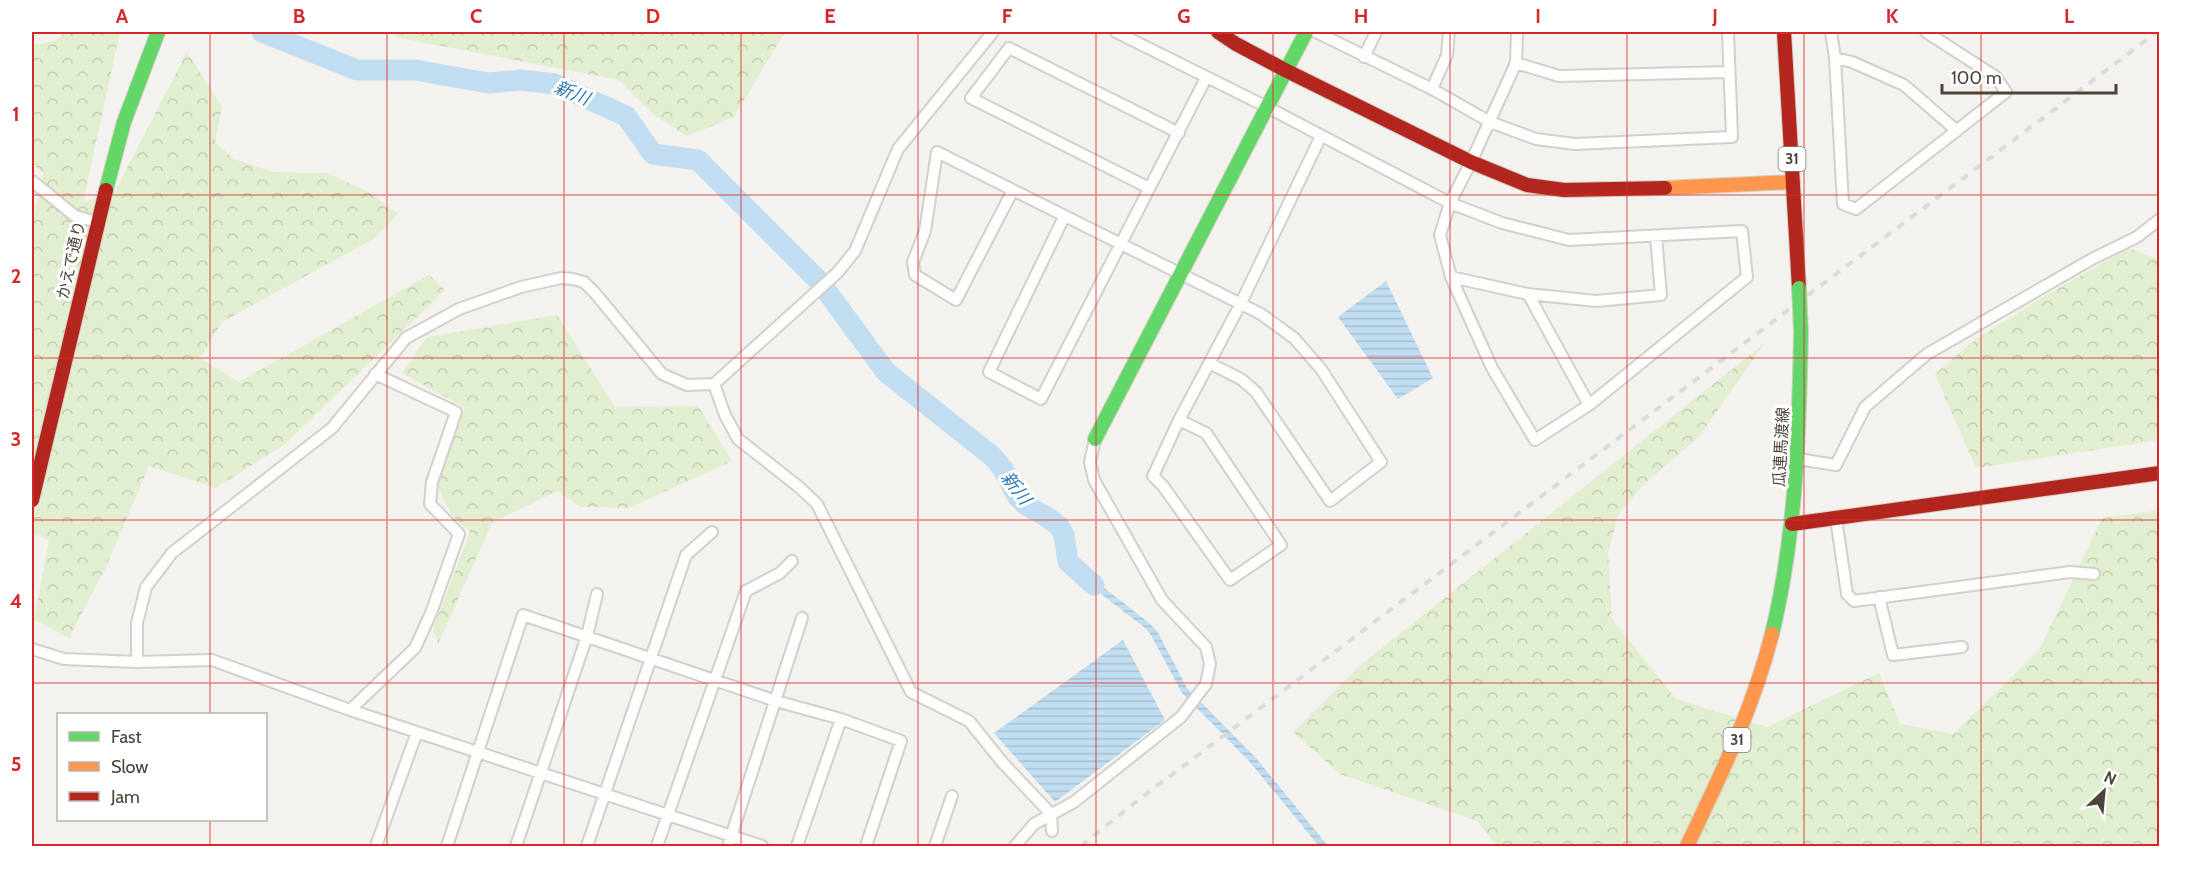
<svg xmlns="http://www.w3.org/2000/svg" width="2191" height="878" font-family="Cabin,'Noto Sans JP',sans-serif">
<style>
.forest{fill:url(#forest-crowns)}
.water{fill:url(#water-rules)}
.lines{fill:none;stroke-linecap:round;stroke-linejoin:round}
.river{stroke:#c0ddf1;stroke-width:21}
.street-casing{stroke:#d2d0cb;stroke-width:14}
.fast-casing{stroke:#d3cfc5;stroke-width:16}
.slow-casing{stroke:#d3cfc5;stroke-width:16}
.jam-casing{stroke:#d3cfc5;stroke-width:16}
.street{stroke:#fdfdfc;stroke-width:10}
.fast{stroke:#63d668;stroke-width:14}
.slow{stroke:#ff974d;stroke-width:14}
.jam{stroke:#b3261e;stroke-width:14}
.rail{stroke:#dbdbda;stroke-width:4;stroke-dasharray:8 8;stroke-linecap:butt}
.fast-bridge-casing{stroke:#d6cebb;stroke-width:16;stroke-linecap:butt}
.fast-bridge{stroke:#63d668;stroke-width:14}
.grid{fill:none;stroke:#d62828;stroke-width:1.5;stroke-opacity:0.55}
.labels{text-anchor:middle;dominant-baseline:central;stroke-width:6;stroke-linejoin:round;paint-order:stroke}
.shield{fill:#fff;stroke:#817c74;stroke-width:1.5}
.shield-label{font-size:15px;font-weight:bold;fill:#4b4439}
.street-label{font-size:16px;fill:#4b4439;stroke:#fff}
.water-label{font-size:18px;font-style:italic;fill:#2e7ab2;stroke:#fff}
.neatline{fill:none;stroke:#d62828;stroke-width:2}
.grid-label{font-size:20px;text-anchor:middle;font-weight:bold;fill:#d62828}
</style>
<defs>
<pattern id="forest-crowns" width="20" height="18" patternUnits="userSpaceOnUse" patternTransform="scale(1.5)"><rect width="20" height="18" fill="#e1eecf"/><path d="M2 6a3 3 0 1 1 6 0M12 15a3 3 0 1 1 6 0" fill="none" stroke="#c3cdb2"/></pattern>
<pattern id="water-rules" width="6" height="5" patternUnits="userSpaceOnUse" patternTransform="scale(1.5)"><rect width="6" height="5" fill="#c0ddf1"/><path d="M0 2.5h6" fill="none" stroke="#a6bfcf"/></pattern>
</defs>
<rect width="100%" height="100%" fill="#f4f2ee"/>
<path class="forest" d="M67 32H120L83 202 115 191 187 52 222 107 215 142 234 159 273 172 327 173 369 192 398 214 375 238 222 322 200 358 239 382 429 275 445 290 285 444 216 488 149 466 106 567 69 638 34 620 49 540 32 534V228L43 173 32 163V46L54 41Z
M399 32H785L734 117 687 136 654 115 619 80 395 37Z
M2129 248 2159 260V440L1976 468 1935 374 1976 339 2043 297Z
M557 315 615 407 698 406 732 461 629 508 580 507 557 491 492 523 438 644 433 629 470 532 452 516 437 486 465 408 402 373 427 337Z
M1765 343 1698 438 1643 485 1618 515 1608 553 1612 619 1676 699 1767 727 1879 673 1900 724 1953 734 2039 650 2102 518 2159 510V846H1497L1477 821 1340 774 1293 732 1359 666Z"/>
<path class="water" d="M1386 281 1433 378 1398 399 1338 317Z
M1076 566 1148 622 1157 631 1187 688 1255 757 1328 846H1319L1249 761 1182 693 1151 635 1144 627 1070 570Z
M1123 640 1165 720 1055 802 994 733Z"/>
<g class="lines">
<path class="river" d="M262 32 357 70H415L488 83 521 80 555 84 626 116 653 154 698 160 818 280
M828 293 886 372 992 456 1003 469 1017 496 1026 505 1050 519 1059 526 1064 535 1068 562 1094 585"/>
<defs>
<path id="street" d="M1116 32 1267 107 1450 203 1502 223 1569 240 1742 231 1747 277 1589 405 1535 440 1492 368 1451 277 1440 235 1450 203 1471 162 1516 63 1517 32
M1316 32 1432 89 1490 122 1536 139 1575 144 1732 137 1728 32
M1831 32 1835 58 1843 204 1856 209 2006 92 1996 77 1926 32
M1364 57 1376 32
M1835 58 1852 62 1904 85 1957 131
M1516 63 1559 76 1729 72
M1432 89 1447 55 1449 32
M32 181 75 216 97 222
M1149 188 971 98 1009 48 1179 133
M1013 190 956 300 915 275 913 262 925 231 937 152 1261 314 1294 338 1321 369 1381 462 1330 501 1256 392 1241 379 1209 363
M1064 217 989 372 1041 399 1206 78
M1451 277 1528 294 1596 301 1661 295 1656 236
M1528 294 1589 405
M714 384 725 415 738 439 799 487 817 504 911 692 969 721 1002 762 1051 814 1052 831
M1179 420 1206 433 1281 545 1230 580 1163 486 1153 476 1179 420 1240 305 1321 136
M1798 459 1836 465 1865 407 1927 354 2092 259 2137 237 2160 219
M1836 518 1847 594 1854 601 2070 572 2094 574
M1879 597 1893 655 1962 647
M32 649 64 659 137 662 212 660 350 710 762 846
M137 662V623L146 587 172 553 332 428 406 338 459 309 521 287 561 278 573 279 584 282 595 293 662 374 687 385 714 384 837 273 855 251 898 149 993 32
M350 710 415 648 431 613 459 534 430 504 432 482 456 412 375 374
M376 846 417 732
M447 846 523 615 776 701 841 719 901 741 866 846
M516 846 587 636 597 594
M587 846 686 555 712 532
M657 846 746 591 780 573 792 561
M728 846 802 618
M797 846 841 719
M935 846 952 796
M1015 846 1034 824 1074 802 1181 717 1206 684 1210 664 1206 647 1162 600 1094 480 1090 462 1095 439"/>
<path id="fast" d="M106 190 124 122 158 32
M1095 439 1306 32
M1772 634C1796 535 1799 434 1801 332"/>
<path id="slow" d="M1665 188 1793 182
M1687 846C1720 777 1753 709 1772 634"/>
<path id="jam" d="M1218 32 1236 44 1287 71 1471 162 1527 185 1564 190 1665 188
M1784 32 1799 288
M32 500 106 190
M1792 524 2160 473"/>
</defs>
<use href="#street" class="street-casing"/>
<use href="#fast" class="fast-casing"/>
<use href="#slow" class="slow-casing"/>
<use href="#jam" class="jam-casing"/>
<use href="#street" class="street"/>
<use href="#fast" class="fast"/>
<use href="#slow" class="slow"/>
<use href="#jam" class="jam"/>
<path class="rail" d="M1081 846 1141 798 2157 32"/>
<defs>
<path id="fast-bridge" d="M1799 288 1801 332"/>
</defs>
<use href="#fast-bridge" class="fast-bridge-casing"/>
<use href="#fast-bridge" class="fast-bridge"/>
</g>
<path class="grid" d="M210 32V714M387 32V846M564 32V846M741 32V846M918 32V846M1096 32V846M1273 32V846M1450 32V846M1627 32V846M1804 32V846M1981 32V846M32 195H2160M32 358H2160M32 520H2160M32 683H2160M210 820V846"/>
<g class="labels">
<g class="shield">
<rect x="1778.5" y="147" width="27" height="24" rx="4.5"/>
<rect x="1723.5" y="728" width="27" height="24" rx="4.5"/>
</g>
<g class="shield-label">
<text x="1792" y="159">31</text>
<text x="1737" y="740">31</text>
</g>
<g class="street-label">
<text transform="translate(71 260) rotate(-77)">かえで通り</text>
<text transform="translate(1781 447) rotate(-87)">瓜連馬渡線</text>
</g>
<g class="water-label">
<text transform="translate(572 93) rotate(22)">新川</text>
<text transform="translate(1016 488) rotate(52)">新川</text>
</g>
</g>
<rect width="2191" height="878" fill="none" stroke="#ffffff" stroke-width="66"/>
<rect x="57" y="713" width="210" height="108" fill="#ffffff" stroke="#b7b4b0" stroke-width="1.5"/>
<rect x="69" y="732" width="30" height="9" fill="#63d668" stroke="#b7b4b0" stroke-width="1.5"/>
<text x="111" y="743" font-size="18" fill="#4b4439">Fast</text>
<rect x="69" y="762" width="30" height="9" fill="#ff974d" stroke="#b7b4b0" stroke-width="1.5"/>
<text x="111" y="773" font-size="18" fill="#4b4439">Slow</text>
<rect x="69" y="792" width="30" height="9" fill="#b3261e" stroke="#b7b4b0" stroke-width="1.5"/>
<text x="111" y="803" font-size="18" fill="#4b4439">Jam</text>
<g transform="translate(2104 791) rotate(26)" stroke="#ffffff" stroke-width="4.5" paint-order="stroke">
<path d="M0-4.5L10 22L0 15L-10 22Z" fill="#4b4439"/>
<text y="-9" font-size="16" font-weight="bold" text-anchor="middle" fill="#4b4439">N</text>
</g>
<path d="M1942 84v9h174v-9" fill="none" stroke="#4b4439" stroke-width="3"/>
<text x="1951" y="84" font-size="18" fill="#4b4439" stroke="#ffffff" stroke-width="4.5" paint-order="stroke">100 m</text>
<rect x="33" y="33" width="2125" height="812" class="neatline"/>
<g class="grid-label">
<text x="122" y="23">A</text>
<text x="299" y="23">B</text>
<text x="476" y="23">C</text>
<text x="653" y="23">D</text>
<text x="830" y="23">E</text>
<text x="1007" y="23">F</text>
<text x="1184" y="23">G</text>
<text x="1361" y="23">H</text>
<text x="1538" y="23">I</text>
<text x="1715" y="23">J</text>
<text x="1892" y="23">K</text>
<text x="2069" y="23">L</text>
<text x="16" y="121">1</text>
<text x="16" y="283">2</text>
<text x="16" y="446">3</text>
<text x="16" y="608">4</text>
<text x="16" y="771">5</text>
</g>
</svg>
